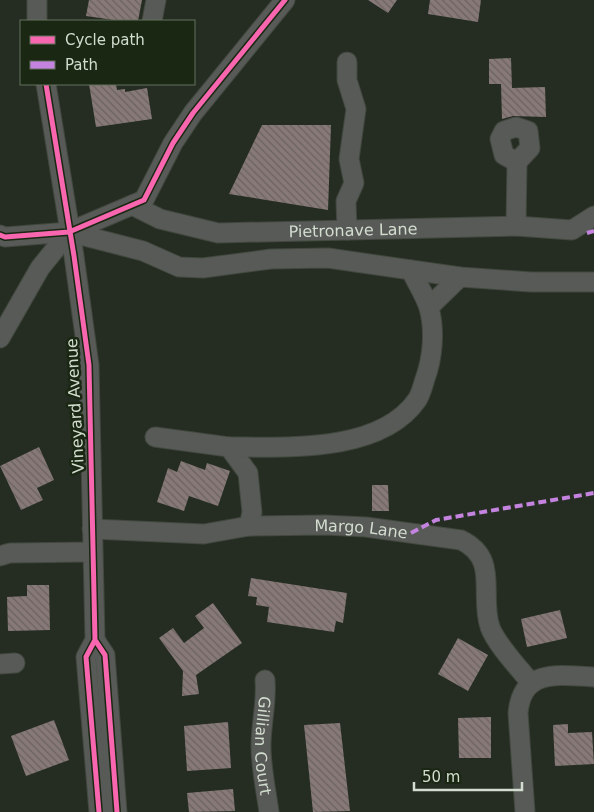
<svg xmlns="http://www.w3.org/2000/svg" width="594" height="812" font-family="'DejaVu Sans',sans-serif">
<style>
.building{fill:url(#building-back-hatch)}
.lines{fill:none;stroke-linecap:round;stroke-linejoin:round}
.minor-casing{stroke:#42483f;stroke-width:21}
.minor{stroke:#575a56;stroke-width:19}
.quiet{stroke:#c483df;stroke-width:4;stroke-dasharray:8 4;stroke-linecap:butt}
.cycleway-casing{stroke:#1a2813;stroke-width:8}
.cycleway{stroke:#f766af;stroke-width:5}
.labels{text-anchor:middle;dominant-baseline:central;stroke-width:5;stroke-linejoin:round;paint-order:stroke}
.street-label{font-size:16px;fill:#d2dccf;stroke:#1a2813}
</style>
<defs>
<pattern id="building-back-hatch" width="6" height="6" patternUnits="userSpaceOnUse" patternTransform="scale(1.25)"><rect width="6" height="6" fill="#877977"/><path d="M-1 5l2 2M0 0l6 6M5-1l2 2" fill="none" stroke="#6a6360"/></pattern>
</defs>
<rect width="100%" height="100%" fill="#252d22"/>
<path class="building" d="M89 0H142L138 21H121L86 16Z
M368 0H397L388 13Z
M430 0H481L478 22 428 14Z
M511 58 512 88 545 87 546 117 513 116 502 119 501 84H489V59Z
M89 84H116L117 90 125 89V92L147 88 152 119 96 127Z
M262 125H331L328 210 229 194Z
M39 447 54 480 37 488 43 500 21 510 0 466Z
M181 461 205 470 207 463 230 471 218 506 189 496 184 511 157 502 168 468 177 472Z
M372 485H388L389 511H372Z
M251 578 347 593 343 623 336 621 334 632 267 622 269 607 256 605 257 597 248 596Z
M27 585H49L50 630 8 631 7 597 27 596Z
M213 603 242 643 196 675 199 694 182 696 183 671 159 638 173 628 184 643 204 628 195 616Z
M560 610 567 638 527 647 521 619Z
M458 638 488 655 468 691 438 674Z
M491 717V758H459L458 718Z
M54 720 69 760 26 776 11 736Z
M228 722 231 768 187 771 184 726Z
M340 723 350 811 313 812 304 725Z
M568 724V733L592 732 594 764 555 766 553 725Z
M233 789 235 811 189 812 187 793Z"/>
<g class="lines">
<defs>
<g id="minor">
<path d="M37 21V0"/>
<path d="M152 21 156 0"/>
<path d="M347 62V80L356 109 349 159 354 183 346 201 347 230"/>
<path d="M46 84 74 256 89 365 95 640 86 657 99 812"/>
<path id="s1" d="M132 205 160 219 218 233 516 226 517 162 504 155 500 139 504 131 516 127 528 131 530 148 517 162"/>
<path d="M516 226 572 230 594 216"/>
<path d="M69 232 143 251 179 267 203 268 271 259 328 258 460 277 531 282H594"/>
<path d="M0 235 5 237 69 232 144 200 173 143 193 113 285 0"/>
<path d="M429 307 460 277"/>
<path d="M0 338 40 268 69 232"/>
<path d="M155 437 229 447 248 473 252 512 249 526"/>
<path d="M229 447C287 447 380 453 417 400 421 394 423 385 425 379 433 357 435 330 429 308 425 295 416 282 411 270"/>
<path id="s2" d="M92 529 204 534 249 526 325 525 366 527 461 540C500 559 479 594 490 627 496 644 519 668 531 683"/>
<path d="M0 556 10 553 92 552"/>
<path d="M95 640 105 655 117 812"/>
<path d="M0 664 15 663"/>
<path id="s3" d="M265 680C267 702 261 723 261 746 261 768 266 790 269 812"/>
<path d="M525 812 518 713C522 668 559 675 594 677"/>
</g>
</defs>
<use href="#minor" class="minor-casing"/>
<use href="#minor" class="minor"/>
<path class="quiet" d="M587 233 594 231
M411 533 436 520 594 493"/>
<defs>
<path id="cycleway" d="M46 84 74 256 89 365 95 640 86 657 99 812
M0 235 5 237 69 232 144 200 173 143 193 113 285 0
M95 640 105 655 117 812"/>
</defs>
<use href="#cycleway" class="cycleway-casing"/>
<use href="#cycleway" class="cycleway"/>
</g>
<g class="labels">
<g class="street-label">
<text stroke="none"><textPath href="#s1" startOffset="226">Pietronave Lane</textPath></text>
<text transform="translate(75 406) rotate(-93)">Vineyard Avenue</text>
<text stroke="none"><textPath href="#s2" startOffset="270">Margo Lane</textPath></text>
<text stroke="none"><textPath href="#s3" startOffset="66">Gillian Court</textPath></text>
</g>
</g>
<rect x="20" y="20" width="175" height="65" fill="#1a2813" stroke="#64705e"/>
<rect x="30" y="36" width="25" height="8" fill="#f766af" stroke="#64705e"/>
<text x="65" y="45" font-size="15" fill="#d2dccf">Cycle path</text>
<rect x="30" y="61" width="25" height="8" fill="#c483df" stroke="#64705e"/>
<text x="65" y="70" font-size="15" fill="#d2dccf">Path</text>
<path d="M414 782v8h108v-8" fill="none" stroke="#d2dccf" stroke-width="2.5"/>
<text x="422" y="782" font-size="15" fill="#d2dccf" stroke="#1a2813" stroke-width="4" paint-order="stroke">50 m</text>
</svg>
